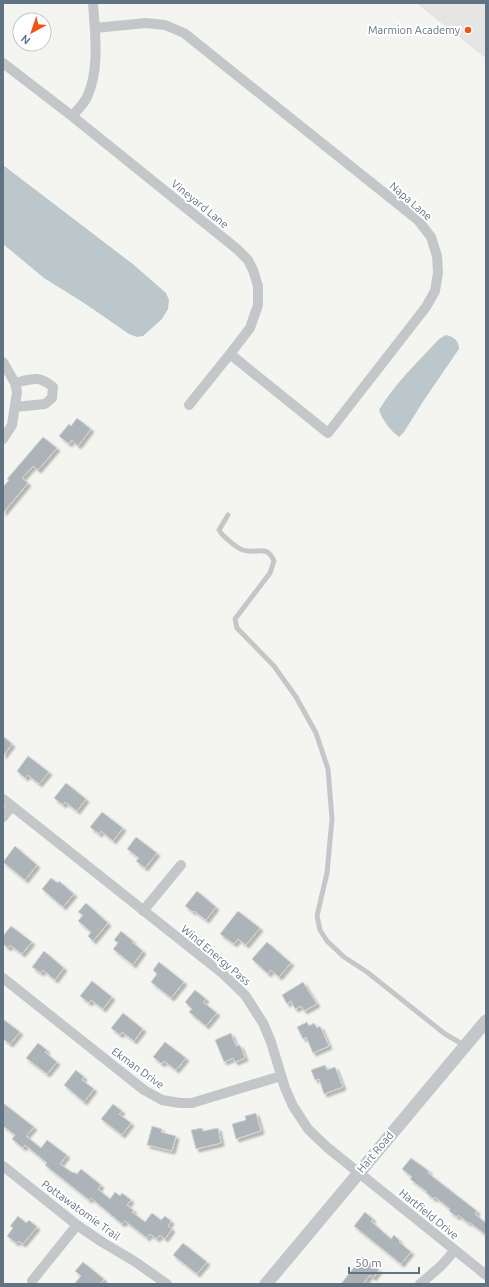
<svg xmlns="http://www.w3.org/2000/svg" width="489" height="1287" font-family="Ubuntu,sans-serif">
<style>
.built{fill:#e5e6e4}
.water{fill:#bcc7cc}
.building{fill:#acb3b9;stroke:#d5d6d3;filter:url(#shadow)}
.lines{fill:none;stroke-linecap:round;stroke-linejoin:round}
.service{stroke:#c3c7ca;stroke-width:5}
.minor{stroke:#c3c7ca;stroke-width:10}
.tertiary{stroke:#c3c7ca;stroke-width:13}
.poi-dot{fill:#ee5317;stroke:#fff;stroke-width:1.5}
.labels{text-anchor:middle;dominant-baseline:central;stroke-width:4;stroke-linejoin:round;paint-order:stroke}
.poi-label{font-size:11px;fill:#617283;stroke:#fff;text-anchor:end}
.street-label{font-size:11px;fill:#617283;stroke:#fff}
</style>
<defs>
<filter id="shadow"><feDropShadow dx="3" dy="3" stdDeviation="1" flood-color="#0004"/></filter>
</defs>
<rect width="100%" height="100%" fill="#f4f5f0"/>
<path class="built" d="M416 3H486V57H484Z"/>
<path class="water" d="M3 165 134 265 166 293 169 300 168 309 162 319 143 336 137 337 129 334 84 303 44 278 3 244Z
M446 335C454 337 459 340 459 349L424 400 404 432 399 437C390 430 383 421 379 410 395 383 418 362 439 339Z"/>
<path class="building" d="M77 418 91 429 78 446 72 440 69 444 59 436 69 424 71 426Z
M43 437 57 448 38 470 33 466 22 478 28 483 3 513V487L9 480 7 479Z
M3 736 12 744 3 756Z
M28 756 49 772 39 784 28 775 25 778 17 771Z
M66 783 86 799 77 811 65 802 63 805 54 798Z
M102 812 123 828 113 841 101 831 99 834 90 827Z
M136 837 157 853 145 868 136 861 139 858 127 849Z
M15 846 37 865 25 880 3 862Z
M51 878 58 883 59 881 74 894 63 907 42 889Z
M197 891 216 907 206 920 194 911 193 912 185 906Z
M86 903 108 923 93 941 88 936 91 932 78 921 83 915 78 912Z
M238 911 260 928 246 945 238 939 234 944 220 934Z
M11 926 32 942 22 954 10 945 8 948 3 944V936Z
M121 931 133 941 132 942 143 951 133 965 113 949 118 943 114 940Z
M267 942 291 963 279 977 271 970 268 974 252 959Z
M44 951 64 968 55 980 43 970 41 973 32 967Z
M159 962 184 982 171 998 151 982 157 974 153 970Z
M92 981 112 997 103 1009 91 1000 89 1003 80 996Z
M303 982 317 1004 304 1011 301 1006 295 1009 291 1001 287 1004 282 995Z
M195 990 206 999 203 1002 217 1013 206 1026 189 1012 192 1009 185 1002Z
M123 1013 143 1029 134 1041 122 1032 120 1035 111 1028Z
M3 1019 20 1032 10 1044 3 1039Z
M307 1022 309 1026 314 1023 317 1028 320 1026 329 1046 313 1053 306 1037 303 1039 297 1027Z
M231 1033 236 1046 240 1045 245 1058 235 1062 233 1058 224 1062 215 1040Z
M165 1042 186 1058 176 1070 164 1061 162 1064 153 1057Z
M38 1043 47 1050 45 1052 57 1062 47 1074 26 1058Z
M325 1065 327 1070 335 1067 343 1087 324 1094 319 1079 315 1080 311 1070Z
M76 1070 84 1077 82 1080 94 1089 84 1102 64 1085Z
M3 1103 34 1127 26 1136 41 1148 47 1140 67 1155 60 1164 73 1173 74 1172 77 1174 81 1169 101 1185 98 1189 110 1199 115 1192 120 1196 122 1193 131 1200 127 1205 134 1211 132 1212 145 1222 152 1213 161 1220 165 1216 171 1221 168 1226 172 1229 165 1239 160 1235 157 1239 150 1234 147 1238 125 1221 122 1224 91 1198 89 1200 45 1165 47 1163 25 1145 23 1148 12 1139 15 1135 3 1126Z
M113 1104 122 1111 119 1114 131 1123 122 1135 101 1119Z
M256 1113 261 1131 236 1139 232 1124 246 1120 245 1116Z
M152 1126 162 1129 161 1132 176 1136 172 1151 147 1145Z
M202 1128 203 1131 218 1128 221 1143 196 1149 191 1130Z
M411 1158 429 1171 428 1173 477 1211 475 1214 486 1223V1235L469 1222 468 1223 458 1215 457 1217 449 1211 450 1209 435 1197 434 1199 426 1193 427 1192 410 1179 412 1177 402 1169Z
M365 1212 373 1219 371 1221 391 1239 394 1235 400 1241 399 1242 411 1252 401 1264 354 1226Z
M18 1216 26 1223 29 1220 37 1227 23 1244 18 1241 16 1243 7 1236 13 1228 10 1226Z
M183 1243 207 1262 197 1274 173 1255Z
M362 1257 379 1270 373 1278 370 1275 363 1284H341Z
M83 1262 104 1279 100 1284H74L81 1276 75 1271Z"/>
<g class="lines">
<path class="service" d="M228 515 219 530C221 534 224 536 227 539 232 543 237 548 243 550 256 555 266 543 274 561L270 573 235 619 237 628 274 666 296 697 316 733 328 769 332 819 327 873 317 916 320 930 327 941 344 957 367 972 445 1034 464 1045"/>
<path class="minor" d="M95 28 146 23 165 25 184 33 418 220 431 237 437 256 438 273 435 291 426 307 328 433 230 354
M3 63 72 116 237 249 248 260 253 270 258 286V305L250 328 230 354 189 405
M72 116C77 110 84 104 87 97 100 70 95 33 93 3
M3 362 15 383 17 392 12 425 3 439
M15 383C31 379 39 375 53 387L52 398 45 404 15 407
M3 799 221 972 245 995 263 1023 271 1042 285 1088 293 1106 308 1129 328 1148 486 1275
M3 817 12 806
M143 911 181 865
M3 978 144 1090 162 1100 180 1103H192L281 1076
M3 1166 77 1225 102 1242 134 1261 167 1284
M32 1281 77 1225
M420 1284 441 1266 455 1250"/>
<path class="tertiary" d="M266 1284 486 1021"/>
</g>
<circle class="poi-dot" cx="468" cy="30" r="4"/>
<g class="labels">
<g class="poi-label">
<text x="460" y="30">Marmion Academy</text>
</g>
<g class="street-label">
<text transform="translate(411 201) rotate(41)">Napa Lane</text>
<text transform="translate(200 204) rotate(39)">Vineyard Lane</text>
<text transform="translate(216 955) rotate(40)">Wind Energy Pass</text>
<text transform="translate(138 1068) rotate(36)">Ekman Drive</text>
<text transform="translate(375 1152) rotate(-50)">Hart Road</text>
<text transform="translate(81 1210) rotate(36)">Pottawatomie Trail</text>
<text transform="translate(429 1214) rotate(39)">Hartfield Drive</text>
</g>
</g>
<rect width="489" height="1287" fill="none" stroke="#617283" stroke-width="8"/>
<g transform="translate(32 32) rotate(220)"><circle r="19" fill="#ffffff" stroke="#c0c7cd"/>
<path d="M0-3L7 15L0 10L-7 15Z" fill="#ee5317"/>
<text y="-6" font-size="11" font-weight="bold" text-anchor="middle" fill="#617283">N</text>
</g>
<path d="M349 1267v6h70v-6" fill="none" stroke="#617283" stroke-width="2"/>
<text x="355" y="1267" font-size="12" fill="#617283" stroke="#ffffff" stroke-width="3" paint-order="stroke">50 m</text>
</svg>
